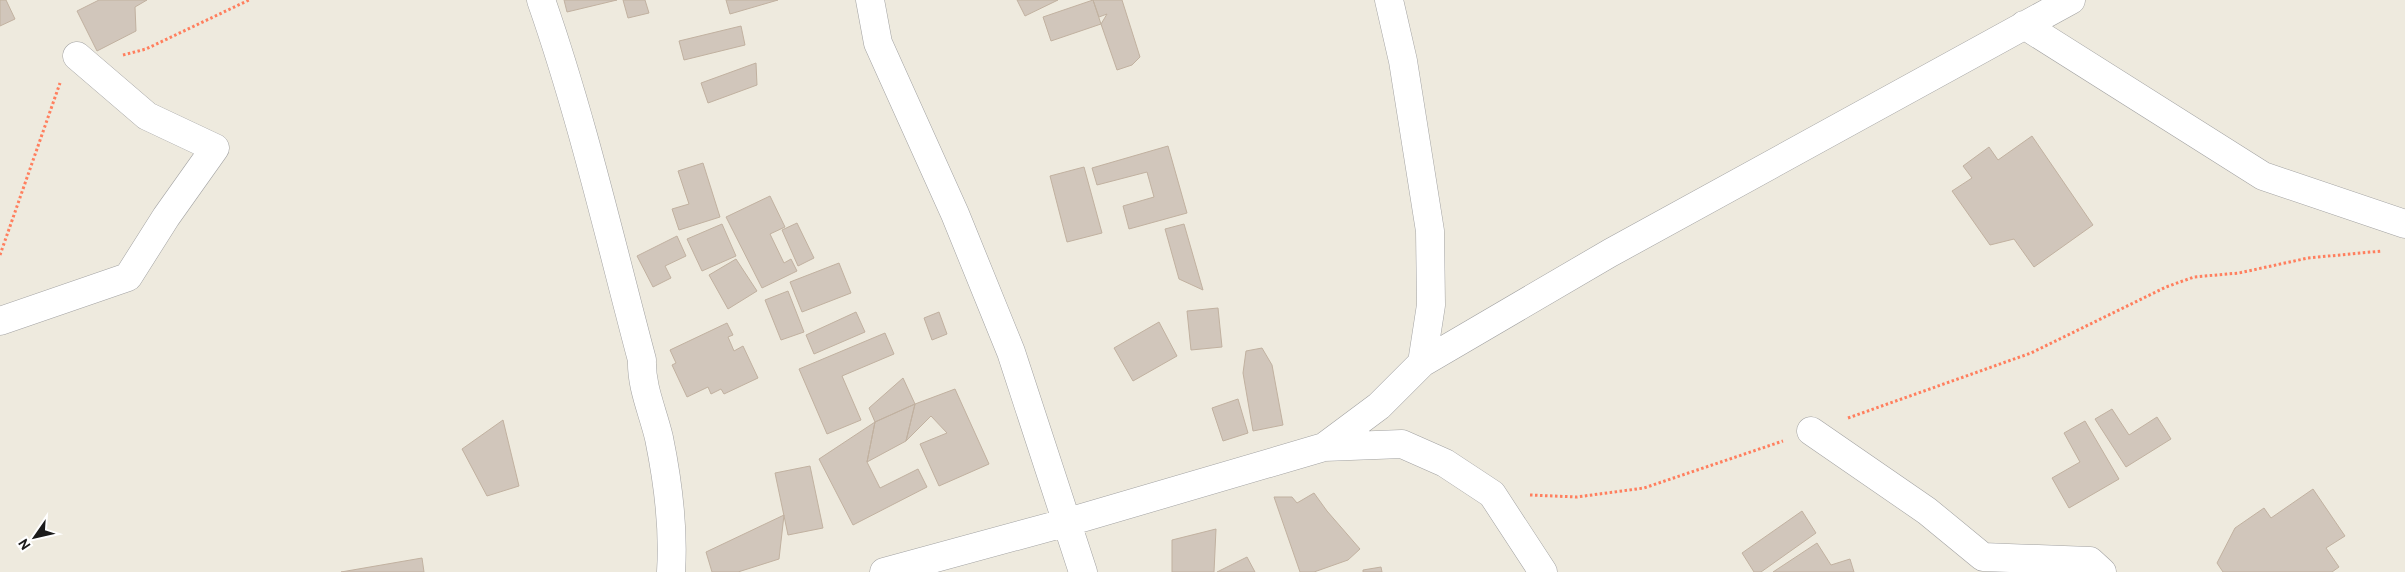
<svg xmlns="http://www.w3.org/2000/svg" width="2405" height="572" font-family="Overpass,sans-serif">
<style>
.building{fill:#d1c6bb;stroke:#c1b1a0}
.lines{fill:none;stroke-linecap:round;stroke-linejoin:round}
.minor-casing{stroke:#a2a2a2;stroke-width:29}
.path{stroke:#ff7f5e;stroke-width:3;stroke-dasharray:2.5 2.5;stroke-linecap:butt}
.minor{stroke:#fff;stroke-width:28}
</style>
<rect width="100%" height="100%" fill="#eeeade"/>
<path class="building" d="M0 0H6L15 19 0 26Z
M99 0H147L135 7 136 31 97 51 77 11Z
M564 0H617L567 12Z
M623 0H645L649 13 628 18Z
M726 0H778L730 14Z
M1017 0H1058L1025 16Z
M1093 0H1122L1140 57 1132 65 1117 70 1101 24 1107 14 1099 17Z
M1093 0 1101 24 1051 41 1043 17Z
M741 26 745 45 684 60 679 41Z
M756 63 757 85 708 103 701 83Z
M2032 136 2093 225 2034 267 2014 239 1990 245 1952 191 1972 178 1963 166 1989 147 1998 160Z
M1168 146 1187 213 1129 229 1123 206 1154 197 1147 172 1097 185 1092 168Z
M703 163 720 217 679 230 672 209 689 204 678 171Z
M1084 167 1102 233 1067 242 1050 176Z
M770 196 785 227 770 234 784 263 791 259 797 271 762 288 726 217Z
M797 223 814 258 798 266 782 230Z
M722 224 736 256 702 271 687 239Z
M1184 224 1203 290 1179 279 1165 229Z
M677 236 686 256 665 266 671 278 653 287 637 256Z
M736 259 757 291 728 309 709 275Z
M839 263 851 293 802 312 790 282Z
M788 291 804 332 781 340 765 300Z
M1218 308 1222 347 1191 350 1187 311Z
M856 312 865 332 814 354 806 335Z
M939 312 947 334 932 340 924 318Z
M1159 322 1177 356 1133 381 1114 348Z
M727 323 733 335 728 337 734 351 743 346 758 378 724 394 721 389 711 394 708 387 687 397 672 365 676 363 670 350Z
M885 333 894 354 842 376 861 420 827 434 799 369Z
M1262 348 1272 365 1283 425 1253 431 1243 373 1246 351Z
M903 378 915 404 875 422 869 408Z
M955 389 989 464 939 486 920 444 947 433 931 416 906 441 915 404Z
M1238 399 1248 433 1223 441 1212 408Z
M915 404 906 441 867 462 875 422Z
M2112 409 2129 435 2157 417 2171 439 2126 467 2095 419Z
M503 420 519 486 487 496 462 449Z
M2085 421 2119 479 2069 508 2052 478 2080 462 2064 433Z
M875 422 867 462 880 488 918 469 927 487 853 525 819 459Z
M810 466 823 528 788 535 775 473Z
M2313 489 2345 536 2326 548 2339 567 2332 572H2223L2217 563 2235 528 2264 508 2271 518Z
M1314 493 1327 511 1360 549 1348 560 1314 572H1300L1274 497H1292L1297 503Z
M1802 511 1816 533 1761 572H1754L1742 553Z
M784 515 779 559 738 572H712L706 552Z
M1216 529 1214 572H1172V540Z
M1817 543 1831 565 1850 559 1854 572H1773Z
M1247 557 1255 572H1217Z
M422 558 424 572H341Z
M1381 567 1382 572H1363V570Z"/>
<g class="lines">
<defs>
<path id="minor" d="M541 0C582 117 610 240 642 360 641 387 653 412 659 438 668 482 674 527 671 572
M870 0 878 43 955 214 1011 352 1083 572
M2024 25 2263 176 2405 224
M0 321 128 277 166 217 215 148 147 116 77 56
M1422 363 1610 253 2071 0
M1811 431 1927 511 1983 557 2090 561 2102 572
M1324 447 1379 406 1422 363 1431 305 1430 231 1403 61 1389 0
M884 572 1068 522 1324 447 1402 444 1445 463 1492 494 1543 572"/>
</defs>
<use href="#minor" class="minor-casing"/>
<path class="path" d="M123 55 146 49 249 0
M0 255 60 83
M1848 418 2031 353 2166 287 2194 277 2239 273 2308 258 2382 251
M1530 495 1577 497 1644 488 1783 441"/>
<use href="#minor" class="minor"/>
</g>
<g transform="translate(35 537) rotate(236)" stroke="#ffffff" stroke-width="4" paint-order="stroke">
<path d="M0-4L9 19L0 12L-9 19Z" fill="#1b1b1b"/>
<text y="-8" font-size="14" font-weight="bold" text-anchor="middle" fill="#1b1b1b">N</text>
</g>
</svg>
